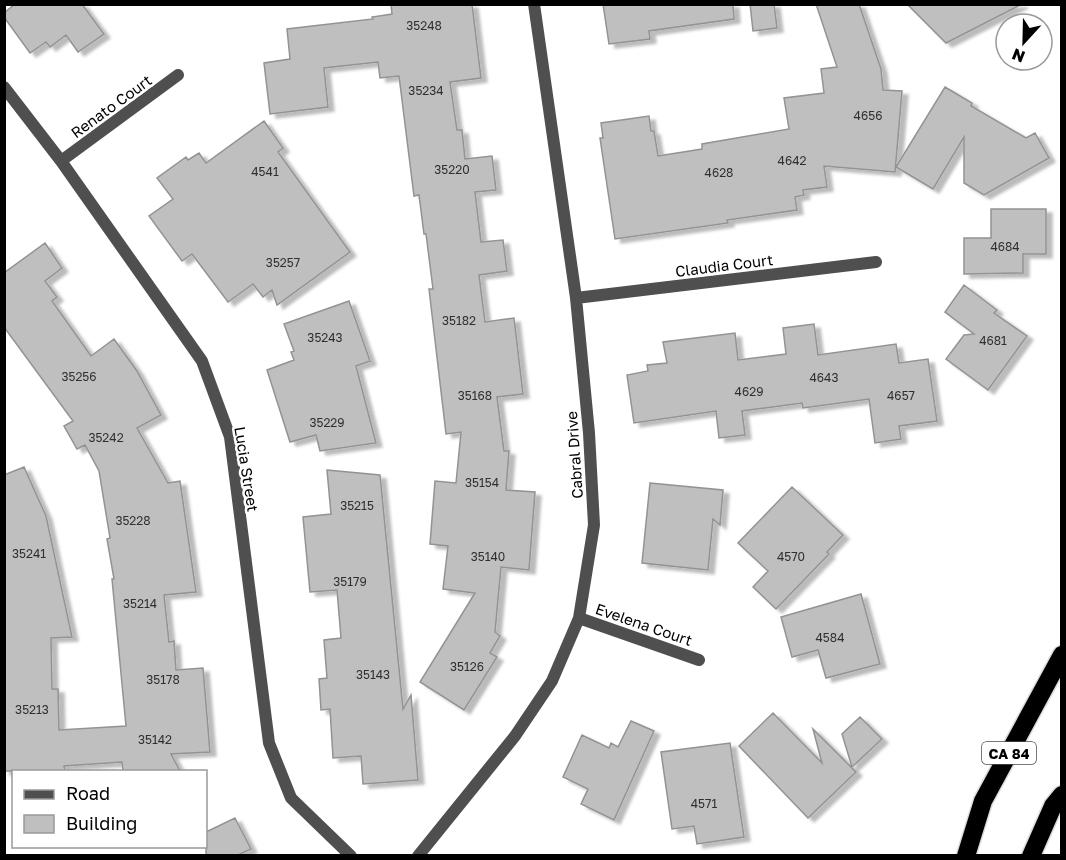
<svg xmlns="http://www.w3.org/2000/svg" width="1066" height="860" font-family="'Golos Text',sans-serif">
<style>
.building{fill:#bfbfbf;stroke:#939393;stroke-width:1.5;filter:url(#shadow)}
.lines{fill:none;stroke-linecap:round;stroke-linejoin:round}
.motorway-casing{stroke:#dbdbdb;stroke-width:21}
.minor{stroke:#4f4f4f;stroke-width:12}
.motorway{stroke:#000;stroke-width:18}
.labels{text-anchor:middle;dominant-baseline:central;stroke-width:5;stroke-linejoin:round;paint-order:stroke}
.number-label{font-size:12px;fill:#303030}
.shield{fill:#fff;stroke:#4c4c4c;stroke-width:1.5}
.shield-label{font-size:14px;font-weight:bold;fill:#000}
.street-label{font-size:15px;fill:#000;stroke:#fff}
</style>
<defs>
<filter id="shadow"><feDropShadow dx="6" dy="4" stdDeviation="1.5" flood-color="#0004"/></filter>
</defs>
<rect width="100%" height="100%" fill="#fff"/>
<path class="building" d="M15 4H82L104 34 78 52 66 35 50 47 46 42 30 53 4 17V13Z
M391 4H472L481 78 450 82 457 130H462L465 159 492 156 496 190 475 192 481 242 503 240 507 271 479 275 485 322 514 318 523 394 497 397 504 451H509L506 490 535 492 529 570 501 567 495 632 500 636 490 653 497 657 464 710 420 682 475 593 443 589 448 546 430 544 435 481 456 483 461 432 446 434 429 289H433L426 234H424L419 195 414 196 399 76 380 78 378 62 324 68 328 107 270 114 264 63 290 59 287 29 373 19 372 17 392 14Z
M603 4H733L734 19 649 31 650 39 609 44Z
M750 4H774L777 28 753 31Z
M816 4H859L881 69 883 90 902 91 895 172 824 166 827 187 803 190 804 195 795 197 797 210 727 220 728 223 615 239 600 138H603L601 123 649 116 651 131H654L658 156 702 149V144L789 129 784 98 824 93 821 69 837 67Z
M907 4H1022L946 43Z
M945 87 972 103 971 106 1026 138 1035 133 1049 158 984 195 964 183V137L933 189 896 167Z
M264 121 283 148 278 152 350 252 277 305 272 290 263 297 253 284 228 302 192 254 182 261 149 216 173 199 157 178 186 157 188 160 199 153 206 163Z
M991 209H1046V254H1023V273L964 274V238H991Z
M45 243 62 268 45 281 57 297 52 301 91 356 114 339 137 371 161 415 137 428 168 483 180 481 196 592 164 595 169 642 174 641 176 670 203 668 210 752 171 754 180 771H123L122 762 64 766 65 771H4V475L24 467 46 516 72 637 51 638 52 689H58L59 730 126 726 112 579H114L107 539 110 538 99 471 85 445 77 449 64 426 73 421 4 327V273Z
M964 285 997 310 994 313 1027 336 988 390 946 359 964 335 974 334 945 312Z
M349 301 370 361 356 366 376 443 320 451 316 435 290 442 267 370 294 360 291 352 294 351 284 324Z
M814 324 818 355 896 344 899 363 928 359 937 421 899 426 901 439 875 443 869 399 803 408 802 403 742 411 745 435 719 438 716 411 634 423 627 375 648 371 647 365 667 363 663 342 735 333 738 360 786 354 783 328Z
M327 470 380 475 403 709 411 695 418 780 363 784 361 756 333 758 330 709 321 710 319 679 327 678 324 640 341 638 337 590 310 592 303 517 331 514Z
M650 483 723 490 720 525 713 519 708 570 642 563Z
M792 487 843 535 827 552 829 554 776 609 753 587 768 571 738 543Z
M861 594 880 664 826 678 818 650 792 657 781 617Z
M773 713 822 763 813 729 856 772 808 818 739 746Z
M860 717 882 739 852 767 842 734Z
M631 721 654 731 614 820 581 804 588 789 563 777 582 735 609 748 611 743 618 747Z
M730 743 744 837 697 844 694 826 672 829 661 752Z
M235 818 251 849 238 855H206V832Z"/>
<g class="lines">
<defs>
<path id="motorway" d="M966 856 983 801 1062 655
M1031 856 1053 806 1062 795"/>
</defs>
<use href="#motorway" class="motorway-casing"/>
<path class="minor" d="M4 87 61 161 202 361 230 437 269 743 291 798 351 856
M61 161 178 75
M576 298 876 262
M579 618 699 660
M418 856 515 736 552 681 579 618 594 525 589 433 576 298 534 4"/>
<use href="#motorway" class="motorway"/>
</g>
<g class="labels">
<g class="number-label">
<text x="424" y="25">35248</text>
<text x="426" y="90">35234</text>
<text x="868" y="115">4656</text>
<text x="792" y="160">4642</text>
<text x="452" y="169">35220</text>
<text x="265" y="171">4541</text>
<text x="719" y="172">4628</text>
<text x="1005" y="246">4684</text>
<text x="283" y="262">35257</text>
<text x="459" y="320">35182</text>
<text x="325" y="337">35243</text>
<text x="993" y="340">4681</text>
<text x="79" y="376">35256</text>
<text x="824" y="377">4643</text>
<text x="749" y="391">4629</text>
<text x="475" y="395">35168</text>
<text x="901" y="395">4657</text>
<text x="327" y="422">35229</text>
<text x="106" y="437">35242</text>
<text x="482" y="482">35154</text>
<text x="357" y="505">35215</text>
<text x="133" y="520">35228</text>
<text x="29" y="553">35241</text>
<text x="488" y="556">35140</text>
<text x="791" y="556">4570</text>
<text x="350" y="581">35179</text>
<text x="140" y="603">35214</text>
<text x="830" y="637">4584</text>
<text x="467" y="666">35126</text>
<text x="373" y="674">35143</text>
<text x="163" y="679">35178</text>
<text x="32" y="709">35213</text>
<text x="155" y="739">35142</text>
<text x="704" y="803">4571</text>
</g>
<rect class="shield" x="982" y="742" width="54" height="22" rx="4.5"/>
<g class="shield-label">
<text x="1009" y="753">CA 84</text>
</g>
<g class="street-label">
<text transform="translate(111 106) rotate(-36)">Renato Court</text>
<text transform="translate(724 265) rotate(-7)">Claudia Court</text>
<text transform="translate(574 455) rotate(-94)">Cabral Drive</text>
<text transform="translate(247 469) rotate(81)">Lucia Street</text>
<text transform="translate(644 624) rotate(19)">Evelena Court</text>
</g>
</g>
<rect width="1066" height="860" fill="none" stroke="#000000" stroke-width="12"/>
<rect x="12" y="770" width="195" height="78" fill="#ffffff" stroke="#999999" stroke-width="1.5"/>
<rect x="24" y="790" width="30" height="9" fill="#4f4f4f" stroke="#999999" stroke-width="1.5"/>
<text x="66" y="800" font-size="18" fill="#000000">Road</text>
<rect x="24" y="815" width="30" height="18" fill="#bfbfbf" stroke="#999999" stroke-width="1.5"/>
<text x="66" y="830" font-size="18" fill="#000000">Building</text>
<g transform="translate(1024 42) rotate(202)"><circle r="28" fill="#ffffff" stroke="#999999" stroke-width="1.5"/>
<path d="M0-4.5L10 22L0 15L-10 22Z" fill="#000000"/>
<text y="-9" font-size="16" font-weight="bold" text-anchor="middle" fill="#000000">N</text>
</g>
</svg>
